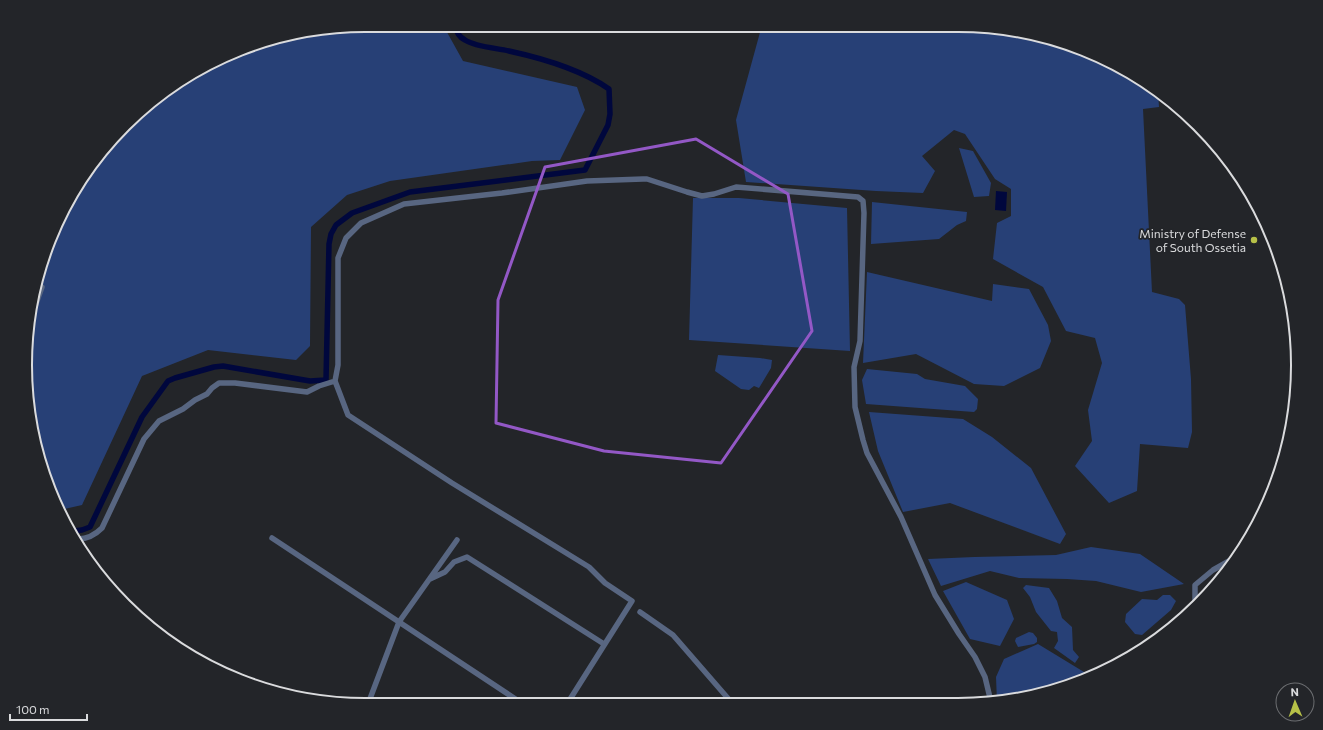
<svg xmlns="http://www.w3.org/2000/svg" width="1323" height="730" font-family="Commissioner,sans-serif">
<style>
.green{fill:#274076}
.water{fill:#00073d}
.lines{fill:none;stroke-linecap:round;stroke-linejoin:round}
.canal{stroke:#00073d;stroke-width:5.5}
.street{stroke:#586681;stroke-width:5.5}
.marked{fill:none;stroke:#9358c6;stroke-width:3;stroke-linejoin:round}
.poi-dot{fill:#b7c148;stroke:#232529;stroke-width:1.5}
.labels{text-anchor:middle;dominant-baseline:central;stroke-width:3.5;stroke-linejoin:round;paint-order:stroke}
.poi-label{font-size:12px;fill:#dadbdd;stroke:#232529;text-anchor:end}
.rim{fill:none;stroke:#dadbdd;stroke-width:2}
</style>
<rect width="100%" height="100%" fill="#232529"/>
<path class="green" d="M365 25H443L463 61 577 87 585 110 560 160 532 161 390 181 347 195 311 227 310 346 296 360 208 350 142 376 82 505 60 510 51 495 26 387 37 277 82 176 158 95 255 43Z
M762 25 980 26 1046 37 1128 70 1158 92 1159 107 1143 109 1152 292 1179 299 1185 305 1191 379 1192 432 1188 448 1140 444 1137 491 1109 503 1075 466 1092 441 1088 410 1102 363 1095 338 1066 331 1043 287 993 259 997 223 1011 216V189L995 179 965 134 954 130 922 156 935 171 923 193 876 191 746 182 736 120Z
M959 148 973 151 991 183 989 196 974 197Z
M693 198H739L847 208 850 351 689 340Z
M872 202 967 212 966 221 957 225 939 239 871 244Z
M867 272 992 301 993 284 1029 289 1048 325 1051 341 1040 368 1004 386 974 384 916 354 863 363Z
M718 355 760 358 772 360 771 368 759 388 754 386 749 390 741 389 715 371Z
M867 369 917 374 925 379 965 386 978 399 977 409 974 412 866 404 862 380Z
M869 412 963 419 992 437 1031 468 1066 534 1060 544 950 503 903 512 878 451Z
M1091 547 1140 554 1184 584 1141 592 1096 581 1067 579 1019 578 990 571 941 586 928 559 974 557 1056 555Z
M966 582 1007 600 1014 619 1000 646 970 639 943 591Z
M1026 585 1049 588 1057 601 1062 618 1072 627 1073 650 1079 657 1075 663 1054 648 1058 641 1057 632 1051 631 1036 612 1030 597 1023 588Z
M1163 595H1170L1176 601 1171 610 1142 635 1135 634 1125 622 1126 614 1142 599 1157 600Z
M1029 632 1033 633 1037 638V642L1034 644 1018 647 1015 641 1016 638Z
M1038 644 1084 672 1087 677 1067 687 1002 702H997L996 677 1004 659Z"/>
<path class="water" d="M996 191 1007 192 1006 211 995 210Z"/>
<g class="lines">
<path class="canal" d="M73 531 82 530 90 527 142 417 168 381 175 378 214 367 223 366 310 381 326 380 329 244 331 234 336 225 352 213 410 192 585 170 608 125 610 114 609 89C582 70 541 58 509 51 496 48 476 47 465 40 459 37 456 31 455 25"/>
<path class="street" d="M33 312 42 287
M335 381 348 415 452 483 589 567 605 583 632 601 567 704
M272 538 523 704
M78 539C88 539 95 535 102 528L144 439 159 421 183 409 195 400 207 394 212 388 219 383H235L307 392 319 386 335 381 338 365V258L346 238 361 223 404 204 502 193 587 181 643 179H647L687 192 702 196 714 194 736 187 858 197 863 201 864 213 860 341 854 367 855 407 863 440 867 453 901 517 935 595 959 634 975 657 985 677 991 702
M430 579 445 572 454 562 467 557 604 644
M1195 608V585L1213 570 1236 557
M640 612 673 635 732 703
M368 704 399 622 457 540"/>
</g>
<path class="marked" d="M696 139 788 194 812 331 721 463 604 451 496 423 498 300 545 167Z"/>
<circle class="poi-dot" cx="1254" cy="240" r="4"/>
<g class="labels">
<g class="poi-label">
<text x="1246" y="233">Ministry of Defense<tspan x="1246" dy="14">of South Ossetia</tspan></text>
</g>
</g>
<path d="M0 0H1323V730H0ZM365 32H958A333 333 0 0 1 1291 365V365A333 333 0 0 1 958 698H365A333 333 0 0 1 32 365V365A333 333 0 0 1 365 32Z" fill="#232529" fill-rule="evenodd"/>
<path class="rim" d="M365 32H958A333 333 0 0 1 1291 365V365A333 333 0 0 1 958 698H365A333 333 0 0 1 32 365V365A333 333 0 0 1 365 32Z"/>
<g transform="translate(1295 702) rotate(358)"><circle r="19" fill="#232529" stroke="#6c6e71"/>
<path d="M0-3L7 15L0 10L-7 15Z" fill="#b7c148"/>
<text y="-6" font-size="11" font-weight="bold" text-anchor="middle" fill="#dadbdd">N</text>
</g>
<path d="M10 714v6h77v-6" fill="none" stroke="#dadbdd" stroke-width="2"/>
<text x="16" y="714" font-size="12" fill="#dadbdd" stroke="#232529" stroke-width="3" paint-order="stroke">100 m</text>
</svg>
